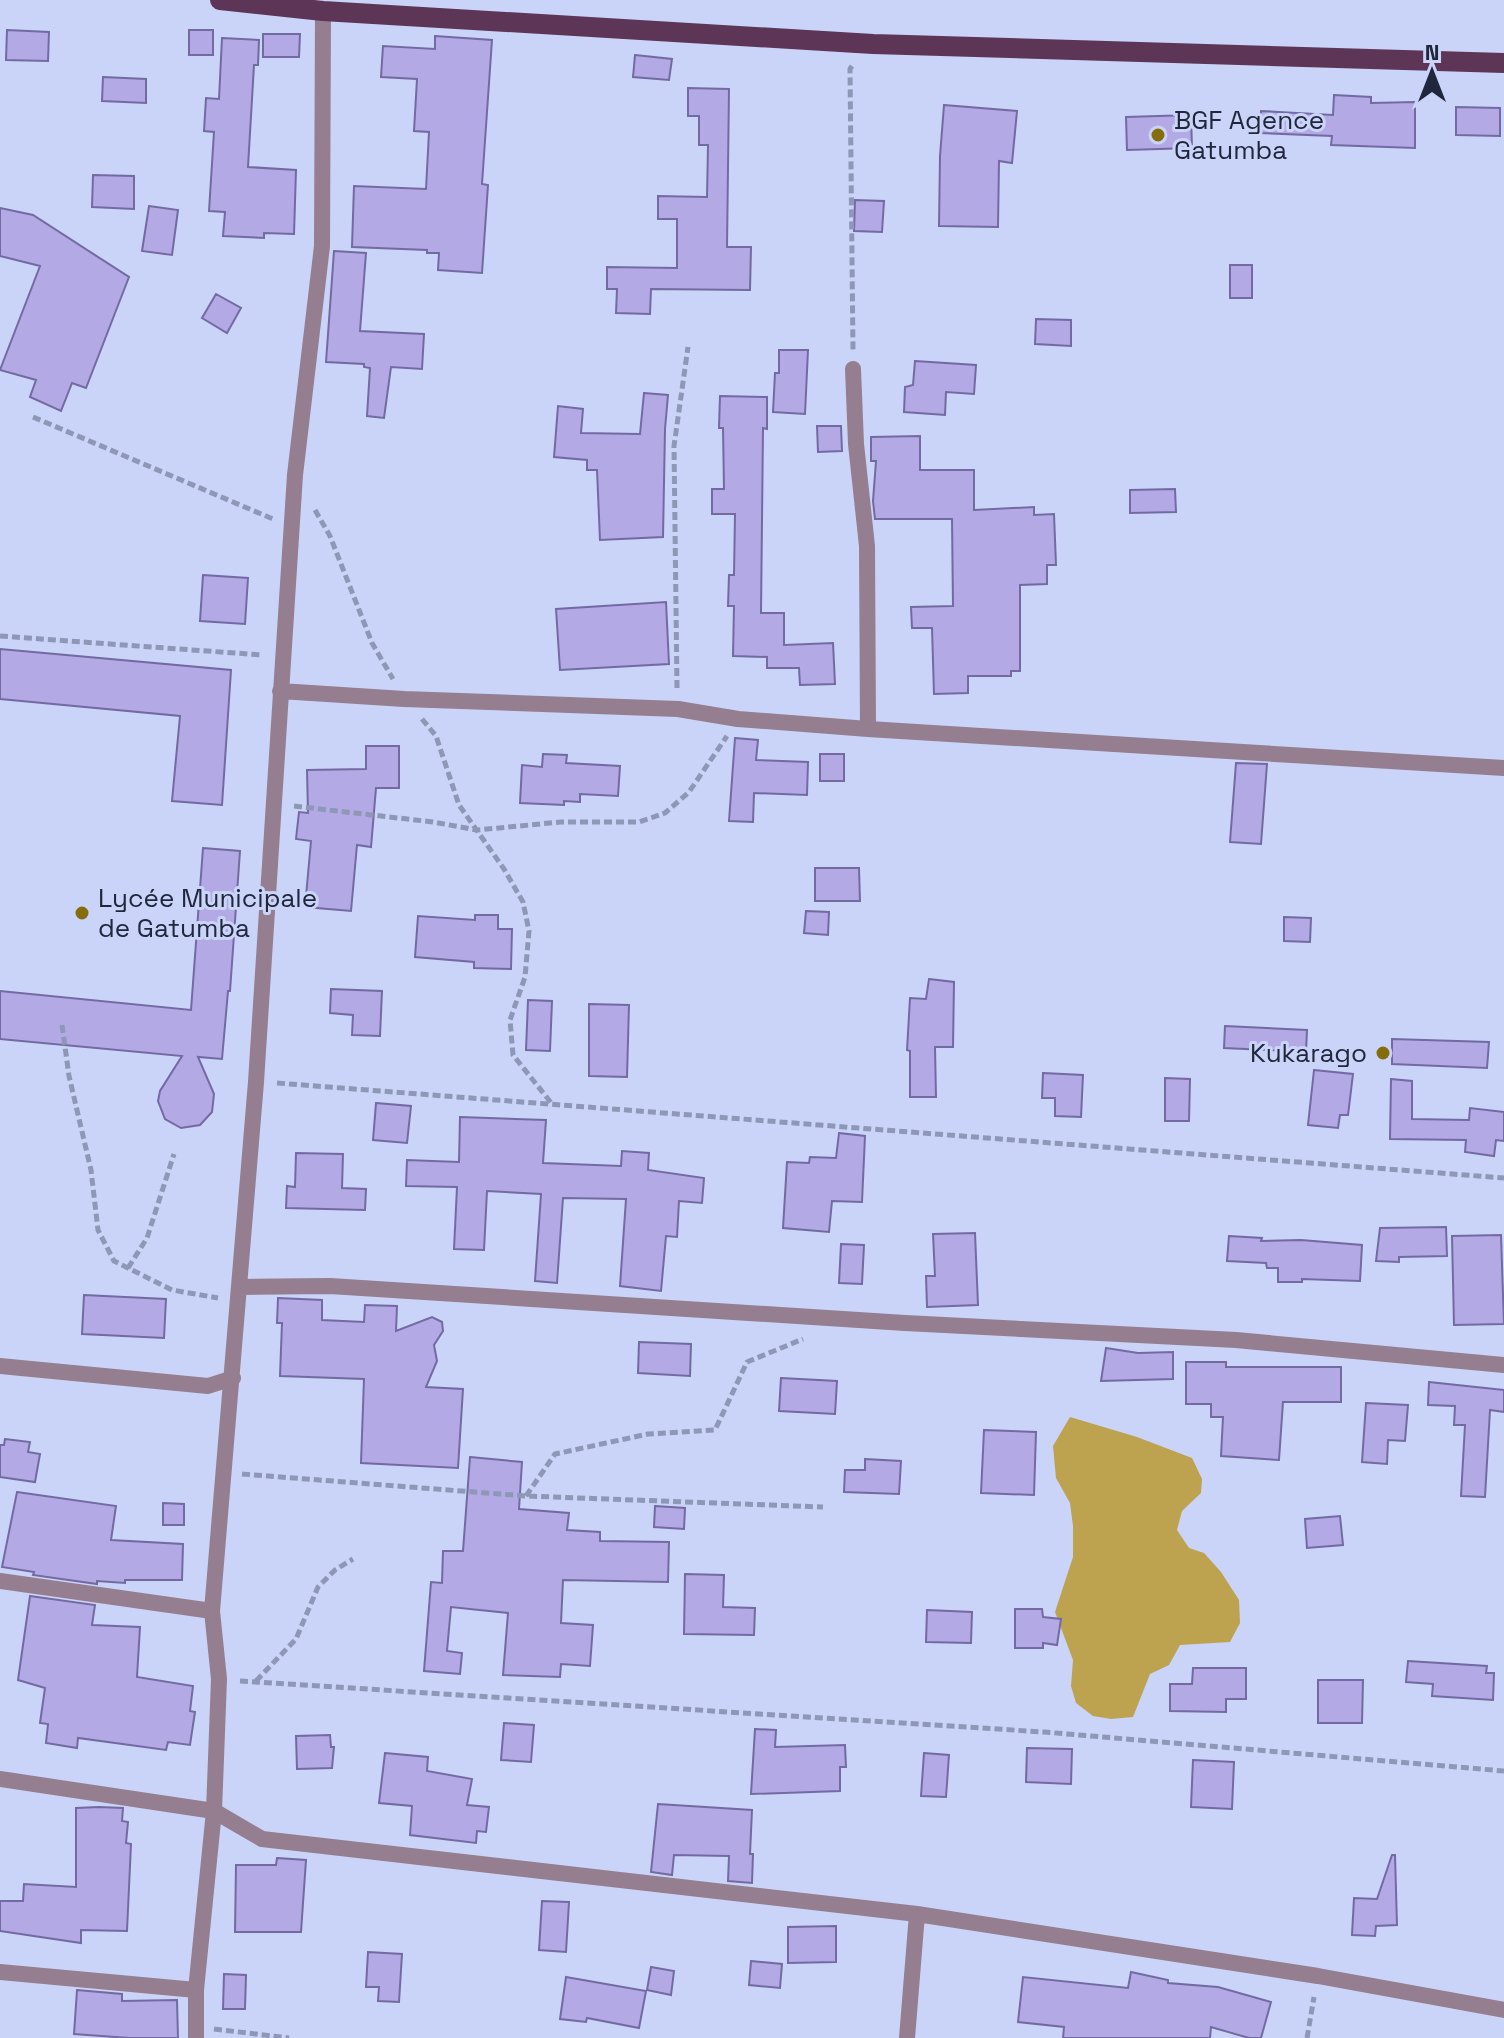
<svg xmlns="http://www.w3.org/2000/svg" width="1504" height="2038" font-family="'Space Grotesk',sans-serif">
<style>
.green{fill:#bda24f}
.building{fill:#b3a9e5;stroke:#746aa2;stroke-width:2}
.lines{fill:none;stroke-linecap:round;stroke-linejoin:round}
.path{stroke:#8e97b6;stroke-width:5;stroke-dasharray:8 4;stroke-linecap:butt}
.street{stroke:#947e90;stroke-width:16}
.primary{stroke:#5d3657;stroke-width:20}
.poi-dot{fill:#866d0c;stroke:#c9d4f8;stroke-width:3}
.labels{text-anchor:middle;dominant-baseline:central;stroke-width:6;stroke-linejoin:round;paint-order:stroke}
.poi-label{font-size:26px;fill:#20263c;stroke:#c9d4f8;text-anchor:start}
</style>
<rect width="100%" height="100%" fill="#c9d4f8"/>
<path class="green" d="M1070 1417 1137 1437 1192 1458 1202 1479 1201 1493 1182 1511 1177 1530 1189 1548 1204 1553 1221 1572 1239 1600 1240 1623 1230 1642 1180 1645 1169 1665 1150 1674 1133 1717 1111 1719 1093 1716 1076 1703 1071 1686 1073 1660 1055 1612 1073 1557V1526L1070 1503 1056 1478 1053 1446Z"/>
<path class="building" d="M7 30 49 32 48 61 6 60Z
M189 30H213V55H189Z
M263 34H300L299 57H263Z
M435 36 492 40 482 184 488 185 482 273 438 270 439 253H427V250L352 247 354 186 426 189 429 132 414 131 417 79 381 77 383 46 435 49Z
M222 38 259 40 258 65H254L248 167 296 170 294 234 264 233V238L223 236 225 212 209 211 214 132 204 131 206 98 219 99Z
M635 55 672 59 669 80 633 77Z
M103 77 146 79V103L102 101Z
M688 88 729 89 727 247H751L750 290 651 289 650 314 616 313 617 289H607V267L677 268V219H658V196L707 197 708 145H699V116H688Z
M1334 95 1371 97V103L1415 102V148L1331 145 1332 136 1260 133 1261 111 1333 115Z
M944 105 1017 111 1012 163 999 161 998 227 939 226 940 156Z
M1456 107 1500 108V136L1456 135Z
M1191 115 1192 148 1127 150 1126 117Z
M93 175 134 176V209L92 207Z
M855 200 884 201 882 232 854 231Z
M149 206 178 210 172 255 142 251Z
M0 208 33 215 129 277 86 388 72 383 61 411 30 397 36 380 0 370 40 266 0 256Z
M334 251 366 253 360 331 424 334 422 369 391 367 384 418 367 416 370 368 364 367V364L326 362Z
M1230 265H1252V298H1230Z
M216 294 241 308 227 333 202 318Z
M1036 319 1071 320V346L1035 344Z
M779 350H808L805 414 773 412 775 373H779Z
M915 361 976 365 974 394 946 392 945 415 904 412 905 387 913 385Z
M644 393 668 395 665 429 663 537 600 540 597 470H587V460L554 457 558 406 583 409 581 433 640 434Z
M720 396 767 397V429L763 428 761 613H784V645L833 643 835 684 800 685 799 668H767V657L733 656 734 606H728L729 575H734L735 514H712V489H724L723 428H719Z
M817 426H841L842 451 818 452Z
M920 436V470H974V510L1034 507V515L1054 514 1056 565H1047V584L1020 585V671H1011V676H968V693L934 694 932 628H912L911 607 953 606 952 519H875L873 501 876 461H871V437Z
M1175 489 1176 512 1130 513V490Z
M203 575 248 578 245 624 200 621Z
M666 602 669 664 560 670 556 609Z
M0 649 231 670 222 805 172 801 180 716 0 699Z
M735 738 758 740 756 760 808 762 807 795 754 793 753 822 729 821Z
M366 746H399V788H376L371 847 357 845 351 911 305 907 311 841 296 839 299 812 308 813 307 770 366 769Z
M543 754 567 755 566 763 620 766 618 796 580 794V802L564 801V805L520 803 522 765 542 767Z
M820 754H844V781H820Z
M1236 763 1267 764 1261 844 1230 842Z
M203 848 240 851 230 991H228L222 1059 198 1057 214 1094 212 1112 200 1125 181 1128 165 1119 158 1101 160 1091 182 1056 0 1039V991L191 1010Z
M815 868H859L860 901H815Z
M806 911 829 912 828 935 804 933Z
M475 915H498V929H512L511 969 474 968V962L415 957 418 916 475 920Z
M1284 917 1311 918 1310 942 1284 941Z
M929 979 954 982 953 1047H935L936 1097H910V1051L907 1050 910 998 926 999Z
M331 989 382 991 380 1036 352 1035 353 1015 330 1013Z
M528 1000 552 1001 550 1051 526 1050Z
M589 1004 629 1005 627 1077 589 1076Z
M1225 1026 1307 1030 1306 1052 1224 1048Z
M1392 1039 1489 1042 1487 1068 1392 1064Z
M1314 1070 1353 1074 1348 1115H1340L1338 1128 1308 1125Z
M1043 1073 1083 1075 1081 1117 1055 1116V1098H1042Z
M1165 1078 1190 1079 1189 1121H1165Z
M1391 1079 1412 1081V1119L1469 1120 1470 1108 1504 1112V1141L1496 1140 1494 1156 1465 1152 1466 1140 1390 1139Z
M376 1103 411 1106 407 1143 373 1140Z
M460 1117 546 1120 543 1163 621 1166 622 1151 649 1153 648 1170 704 1178 702 1203 679 1201 677 1237 666 1236 661 1291 620 1286 626 1199 563 1198 557 1283 535 1281 541 1194 487 1191 484 1250 454 1249 457 1187 406 1186 407 1160 459 1162Z
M839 1133 865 1136 862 1202 832 1201 829 1232 783 1228 787 1162 809 1163 810 1157 836 1158Z
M296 1153 343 1154 342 1188 366 1189 365 1210 286 1208 287 1186 295 1187Z
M1446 1227 1447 1256 1399 1257V1262L1376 1261 1380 1228Z
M975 1233 978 1305 927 1307 926 1276H935L933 1234Z
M1501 1235 1504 1324 1454 1325 1452 1236Z
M1229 1236 1262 1238 1261 1241 1301 1240 1362 1245 1360 1281 1302 1279V1282H1278V1268H1267L1266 1263 1227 1261Z
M841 1244 864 1245 862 1284 839 1283Z
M84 1295 166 1299 164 1338 82 1334Z
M278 1298 322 1300V1320L364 1322 365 1305 397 1306 396 1331 432 1317 442 1322 443 1331 434 1345 437 1361 426 1387 463 1389 458 1468 361 1463 364 1379 280 1376 282 1323H277Z
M639 1342 691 1344 690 1376 638 1373Z
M1106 1348 1138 1353 1173 1352V1379L1101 1381Z
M1186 1362H1226V1367H1341V1402H1283L1279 1460 1221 1456 1223 1417H1211V1404H1186Z
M781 1378 837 1381 835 1414 779 1411Z
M1429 1382 1504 1390V1412L1490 1410 1485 1497 1461 1496 1465 1425H1454L1455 1406 1428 1405Z
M1366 1403 1408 1405 1405 1441 1388 1440 1387 1464 1362 1462Z
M984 1430 1036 1432 1034 1495 981 1493Z
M5 1439 30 1442 28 1452 40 1454 35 1482 0 1477V1445H4Z
M470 1457 522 1462 519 1509 569 1513 567 1530 600 1532V1541L669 1542 668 1582 563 1580 561 1623 593 1625 590 1666 561 1664 560 1677 503 1675 508 1613 451 1607 447 1651 462 1653 460 1674 424 1671 431 1582 442 1583 443 1551H463Z
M865 1459 901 1461 899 1494 844 1492 845 1470H865Z
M17 1492 116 1506 111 1540 183 1544 182 1580H125V1583L97 1581V1584L33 1575 34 1572 2 1567Z
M163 1503 184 1504V1525H163Z
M655 1506 685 1508 684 1529 654 1527Z
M1340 1516 1343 1545 1307 1548 1305 1519Z
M685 1574 724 1575 723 1607 755 1608 754 1635 684 1634Z
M30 1596 95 1605 92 1625 140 1627 137 1677 193 1686 190 1711 195 1712 190 1745 168 1742 166 1750 78 1738 77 1748 46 1743 48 1724 40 1723 45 1688 18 1680Z
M1015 1609H1042L1043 1617 1061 1619 1057 1645 1043 1643V1648H1015Z
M927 1610 972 1612 971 1643 926 1642Z
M1408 1661 1487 1666 1486 1673H1494L1493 1700 1432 1696 1433 1684 1406 1682Z
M1193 1668H1246V1699H1226V1712L1170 1711V1684H1192Z
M1318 1680H1363L1362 1723H1318Z
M504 1723 534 1725 531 1762 501 1760Z
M755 1729 776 1730 775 1747 845 1745 846 1767H840V1791L751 1794Z
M330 1735 331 1747H334L332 1768 297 1769 296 1736Z
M1027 1748 1072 1749 1071 1784 1026 1782Z
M385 1753 428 1757 427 1771 472 1779 467 1805 489 1807 486 1832 477 1831 476 1843 410 1835 412 1806 379 1803Z
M924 1753 949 1755 946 1797 921 1796Z
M1193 1760 1234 1762 1232 1809 1191 1807Z
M658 1804 752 1810 750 1854H753L752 1883 728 1881 729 1856 674 1855 672 1875 651 1872Z
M99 1807 123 1808 122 1821 128 1822 126 1843 131 1844 127 1931 81 1930V1943L0 1931V1901H23L24 1884 76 1887V1808Z
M1392 1855H1395L1397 1925 1376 1926 1375 1936 1352 1935 1354 1898 1377 1899Z
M277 1858 306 1860 301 1932H235L236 1865H276Z
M542 1901 569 1902 566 1952 539 1950Z
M836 1926V1962L788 1963V1927Z
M368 1952 402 1954 399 2002 378 2001 379 1987H366Z
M751 1961 782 1964 780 1988 749 1985Z
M651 1967 674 1971 671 1995 647 1990Z
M1131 1972 1168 1980V1983L1218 1987 1271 2002 1261 2038H1249L1211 2027 1210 2038H1063L1064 2027 1018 2022 1023 1977 1128 1988Z
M224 1974 246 1975 245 2009H223Z
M566 1977 646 1991 639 2028 587 2018 586 2022 560 2019Z
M77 1990 122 1994V2001L177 2000 178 2038H129L74 2034Z"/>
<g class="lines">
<path class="path" d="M852 66 850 69 853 352
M33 417 273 519
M315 510 330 536 372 643 393 679
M0 636 262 655
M677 688 674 446 688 347
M422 719 436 736 459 805 504 869 523 902 529 931 525 977 510 1020 513 1055 552 1104
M294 806 433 822 477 830 561 822H639L665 813 689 792 727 736
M62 1025 69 1076 91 1170 98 1230 114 1261 172 1290 218 1298
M277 1083 1504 1178
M128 1268 147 1238 174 1154
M242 1474 526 1496 823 1507
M526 1496 555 1454 648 1434 715 1430 747 1362 803 1339
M240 1681 1044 1732 1504 1771
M256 1681 296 1639 318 1587 335 1570 353 1559
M214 2029 289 2038
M1307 2038 1314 1997"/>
<path class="street" d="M853 369 856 444 867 546 868 729
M280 691 404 699 678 709 738 719 868 729 1504 768
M241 1287 330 1286 905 1323 1236 1340 1504 1365
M0 1366 208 1386 233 1378
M0 1581 212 1611
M0 1779 214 1811 262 1839 917 1914 1318 1976 1504 2010
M0 1972 196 1990
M196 2038V1990L214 1811 219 1679 212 1611 256 1082 295 475 322 246 323 11
M907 2038 917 1914"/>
<path class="primary" d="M220 0 323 11 873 44 1504 63"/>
</g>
<g class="poi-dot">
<circle cx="1158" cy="135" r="8"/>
<circle cx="82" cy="913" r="8"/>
<circle cx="1383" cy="1053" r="8"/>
</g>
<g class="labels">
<g class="poi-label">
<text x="1174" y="120">BGF Agence<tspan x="1174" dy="30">Gatumba</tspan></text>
<text x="98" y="898">Lycée Municipale<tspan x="98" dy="30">de Gatumba</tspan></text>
<text x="1367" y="1053" text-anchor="end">Kukarago</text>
</g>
</g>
<g transform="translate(1432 72)" stroke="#c9d4f8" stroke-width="6" paint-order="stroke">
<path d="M0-6L14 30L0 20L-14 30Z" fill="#20263c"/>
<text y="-12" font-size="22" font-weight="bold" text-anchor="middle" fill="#20263c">N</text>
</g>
</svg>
